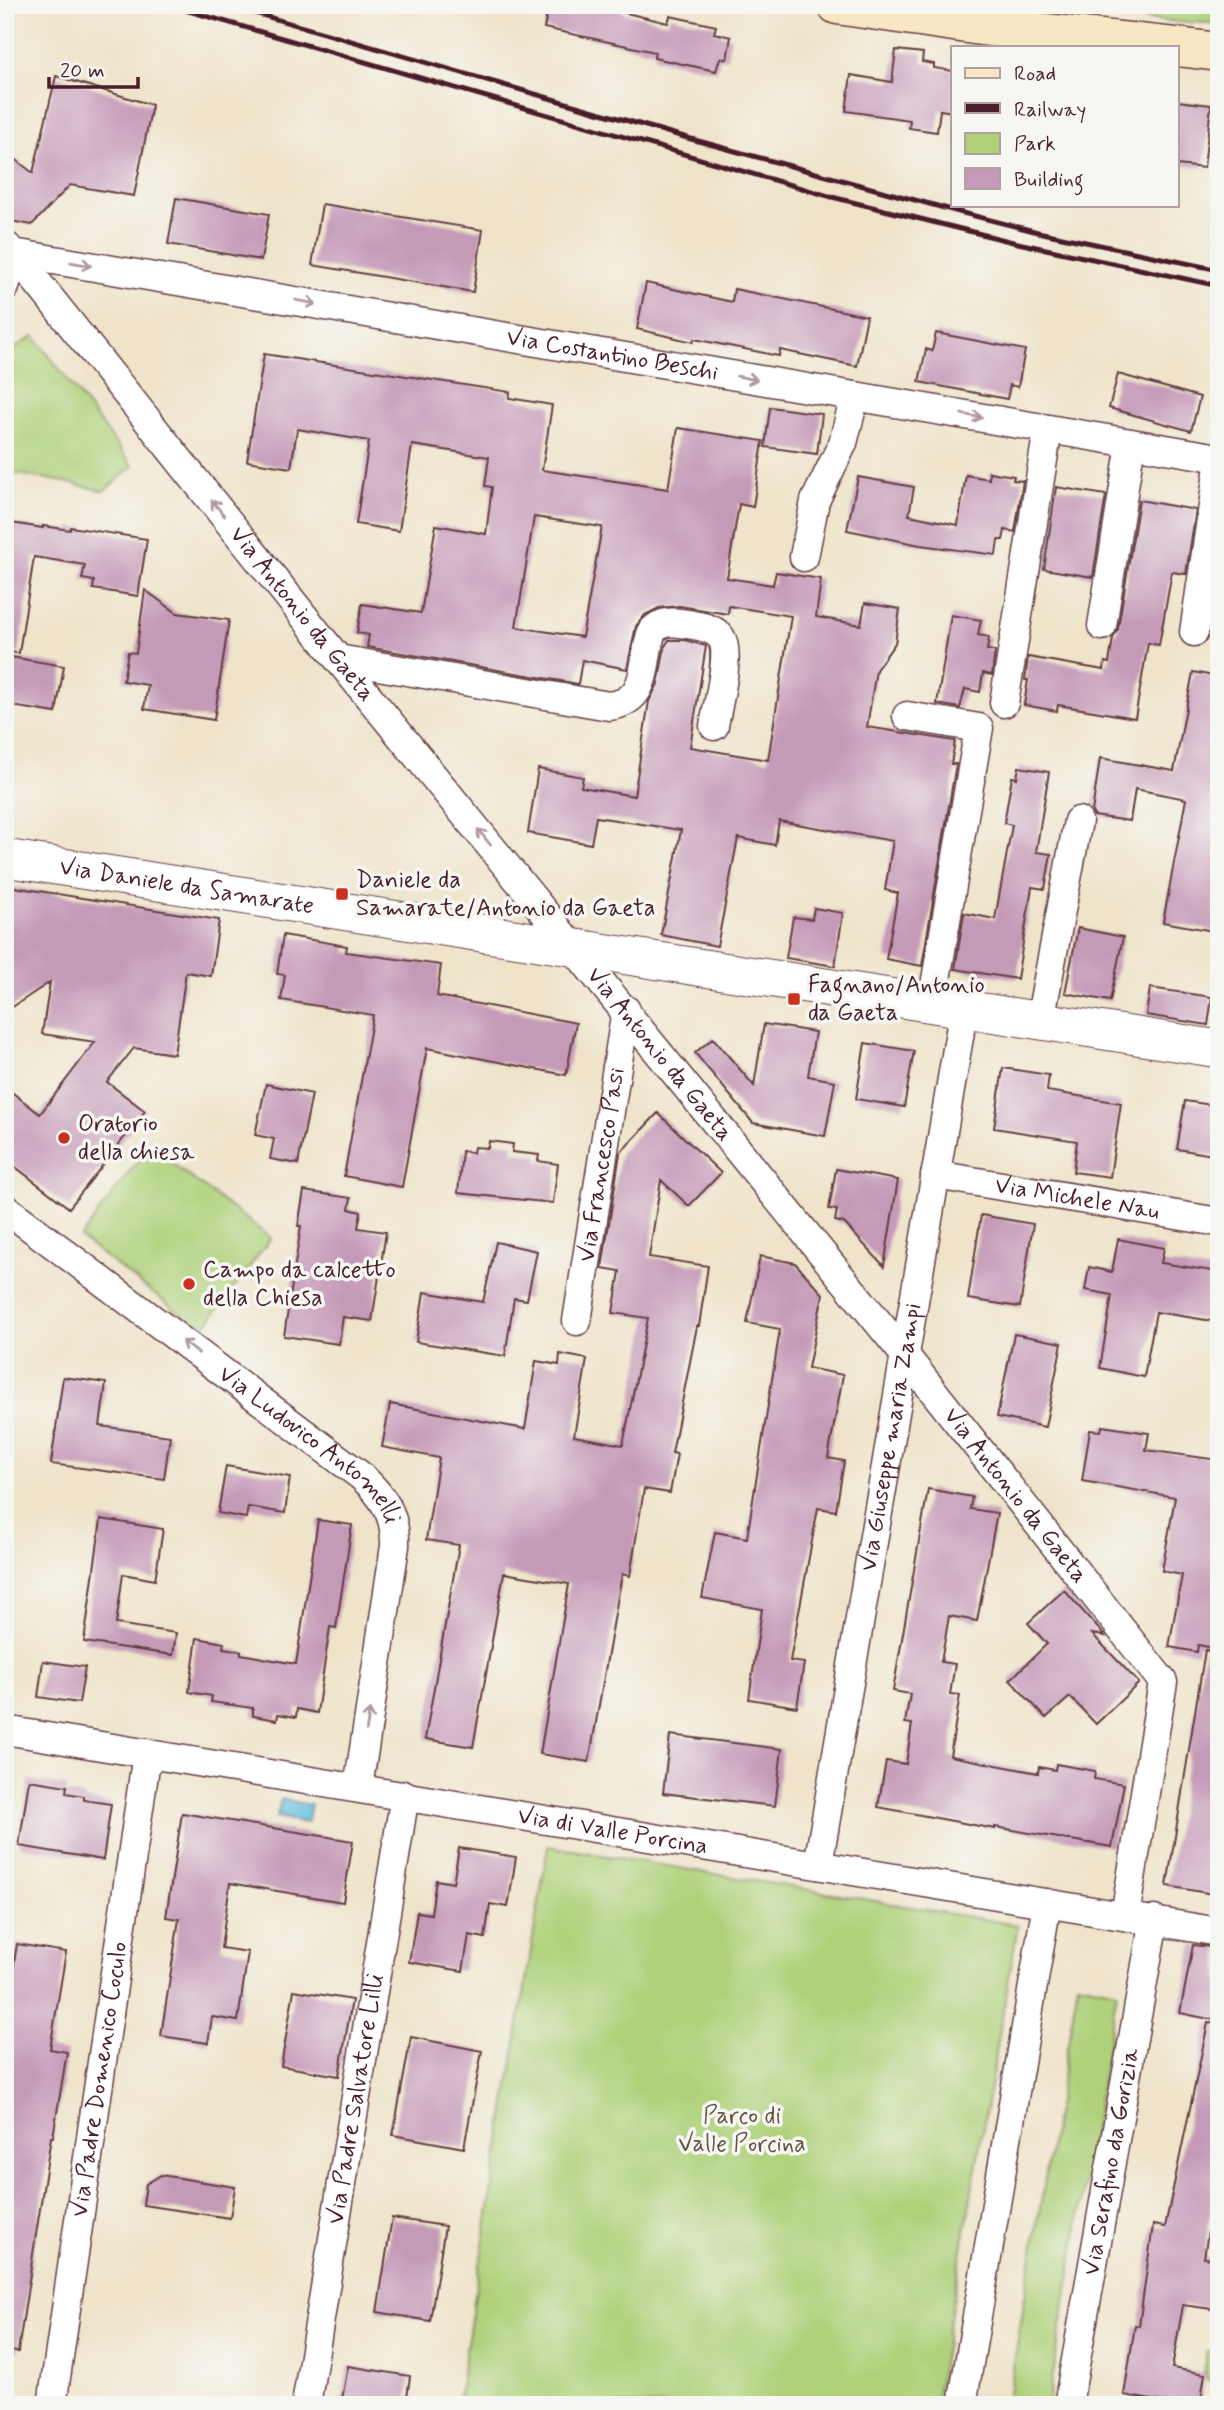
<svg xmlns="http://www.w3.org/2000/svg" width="1224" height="2410" font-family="Mynerve,sans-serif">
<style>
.green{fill:#afd17a;stroke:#7c7852;stroke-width:2}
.water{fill:#61bedf;stroke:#566e85;stroke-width:2}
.building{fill:#c59ab7;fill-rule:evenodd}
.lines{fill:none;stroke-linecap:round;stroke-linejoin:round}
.minor-casing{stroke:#633d43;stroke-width:31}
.tertiary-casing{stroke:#633d43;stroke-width:39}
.secondary-casing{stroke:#633d43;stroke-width:41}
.minor{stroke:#fff;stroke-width:28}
.tertiary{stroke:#fff;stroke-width:37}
.secondary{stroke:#f9e7c3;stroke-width:38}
.rail{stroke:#4a1f2b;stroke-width:5}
.oneway{stroke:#ae9aa0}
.poi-dot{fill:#c8321e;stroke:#f6f6f2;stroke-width:2.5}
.labels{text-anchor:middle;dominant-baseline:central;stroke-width:7;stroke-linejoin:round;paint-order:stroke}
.street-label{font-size:24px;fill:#4a1f2b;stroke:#f6f6f2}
.poi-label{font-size:24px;fill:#4a1f2b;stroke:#f6f6f2;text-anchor:start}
.park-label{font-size:24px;fill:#685443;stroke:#f6f6f2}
</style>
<rect width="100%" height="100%" fill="#f6f6f2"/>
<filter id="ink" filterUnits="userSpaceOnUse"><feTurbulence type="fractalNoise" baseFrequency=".0143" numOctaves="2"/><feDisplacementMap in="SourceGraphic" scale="14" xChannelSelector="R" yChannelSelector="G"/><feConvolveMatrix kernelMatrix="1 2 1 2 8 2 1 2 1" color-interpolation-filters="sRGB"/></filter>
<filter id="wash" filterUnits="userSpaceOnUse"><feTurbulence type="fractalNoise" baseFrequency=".00686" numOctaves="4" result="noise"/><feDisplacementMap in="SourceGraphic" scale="28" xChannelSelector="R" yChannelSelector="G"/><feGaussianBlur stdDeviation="1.57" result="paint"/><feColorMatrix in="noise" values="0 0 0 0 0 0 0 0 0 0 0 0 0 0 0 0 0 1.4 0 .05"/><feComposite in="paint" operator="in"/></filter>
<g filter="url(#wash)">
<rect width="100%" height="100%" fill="#efe4ca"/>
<path class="green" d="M1001 5H1219V23L1178 22Z
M34 336 133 466 104 491 60 481 5 472V354Z
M149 1146 271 1238 202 1330 80 1238Z
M548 1846 1018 1925 935 2405H457Z
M1078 1983 1117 1991 1048 2405H1007Z
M1207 2351 1219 2353V2405H1215L1217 2382 1206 2380V2373L1203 2372Z"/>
<path class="water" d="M281 1799 311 1805 307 1823 277 1817Z"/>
<g id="blocks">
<path class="building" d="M549 5H624L622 12 668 23 670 16 716 26 714 33 731 37 727 59 720 58 716 71 654 58 655 52 544 28Z
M896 50 923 53 922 62 934 64V68L953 71V112L940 110 937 132 909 128 910 120 846 111 851 75 892 82Z
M56 76 152 105 134 196 70 185 32 225 5 220V151L33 173Z
M1177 101 1211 105 1204 168 1177 165Z
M176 198 269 214 261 260 168 244Z
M322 204 483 230 473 292 312 265Z
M646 283 732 302 734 289 867 316 857 366 780 350 779 356 694 339 693 342 637 329Z
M936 333 1025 350 1018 387 1010 385 1007 399 919 382 926 349 932 351Z
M264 354 510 392 509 398 552 405 542 470 668 489 678 428 763 441 753 507 739 504 727 578 773 585 776 572 821 579 816 617 861 625 865 603 900 609 895 643 876 670 867 727 955 741 951 764H956L922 966 886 959 898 893 885 890 893 841 779 821 775 845 738 838 717 946 661 935 681 830 596 817 591 844 528 833 538 769 583 777 581 787 634 796 649 701 658 684 665 646 669 640H685L706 646 690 747 768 760 791 616 729 606 728 614 680 606 659 608 645 615 636 626 627 669 582 660 578 684 367 647 369 635 357 633 362 604 421 613 436 525 486 534 492 487 485 486 489 457 412 445 399 531 356 524 369 441 297 429 291 468 247 461ZM534 517 602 527 582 637 516 627Z
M1118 374 1200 397 1191 431 1109 408Z
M770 407 822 414 817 454 765 447Z
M989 472 1014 476 1013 480 1023 481 1015 532 1005 530 1003 540H998L996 555 920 545 847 530 858 477 914 487 909 515 958 525 966 475 989 479Z
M1056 487 1106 495 1093 577 1044 569Z
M1139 500 1196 510 1186 574 1172 572 1159 645 1148 643 1135 718 1058 705 1057 711 1024 705 1028 680H1025L1028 657 1104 670 1105 662 1109 663 1113 638 1118 629Z
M5 522 43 528V526L70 530 71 527 147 539 138 596 93 589 94 581 82 579 85 565 34 557 19 653 5 652Z
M145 590 177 613 229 620 214 720 144 709 148 685 123 681 128 652 136 653Z
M951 615 981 620 978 635 989 637 987 650 995 651 992 675 983 673 980 692 965 689 960 708 937 704Z
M5 656 64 666 56 713 5 705Z
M1193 672 1219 677V932L1163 922 1186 799 1135 789 1130 821 1094 816 1092 812 1100 758 1174 771Z
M1019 767 1049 772 1036 852 1051 854 1045 889 1032 887 1017 979 955 969 964 913 995 919 1012 825 1004 823 1012 777 1017 778Z
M8 886 219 920 211 976 186 972 174 1054 134 1048 107 1082 145 1111 69 1208 5 1159V1087L40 1114 95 1042 42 1034 50 982 5 1012V899Z
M814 908 843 913 835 966 786 958 793 917 812 919Z
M1078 928 1123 937 1110 1001 1065 993Z
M283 935 347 946 346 952 441 965 437 996 576 1023 566 1075 427 1048 402 1187 344 1176 373 1015 281 1000 285 975 277 974Z
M1150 988 1212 997 1208 1025 1146 1015Z
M764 1024 815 1032 808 1076 835 1081 825 1136 753 1123 695 1053 713 1038 754 1086Z
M865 1043 914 1051 904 1107 856 1099Z
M1003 1068 1049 1075 1047 1091 1121 1103 1110 1177 1073 1172 1077 1141 994 1128Z
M266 1084 312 1094 298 1164 270 1159 274 1139 255 1135Z
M1185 1101 1219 1106V1156L1177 1149Z
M658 1113 721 1173 689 1206 661 1180 649 1257 708 1266 699 1326H697L672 1453 677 1454 670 1493 644 1489 630 1576 622 1574 589 1762 540 1754 569 1584 504 1573 473 1747 425 1739 459 1545 426 1540 439 1458 382 1447 390 1404 525 1429 536 1361 559 1365 560 1354 587 1359 574 1436 623 1445 648 1318 613 1313 620 1271 602 1268 620 1153Z
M489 1141 513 1144 512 1152 539 1155 538 1161 558 1164 553 1203 458 1193 462 1151 473 1153 474 1147 488 1148Z
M836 1169 898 1180 884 1266 844 1223 835 1221 837 1210 829 1209Z
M304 1191 351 1198 349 1209 361 1212 358 1228 386 1232 372 1321 343 1317 339 1344 284 1336 301 1226H298Z
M981 1215 1033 1224 1020 1307 968 1299Z
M1118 1239 1164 1248 1161 1263 1219 1272V1322L1156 1312 1144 1377 1100 1368 1112 1295 1085 1290 1089 1267 1112 1272Z
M496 1242 537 1251 527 1300 514 1298 505 1356 416 1342 424 1292 483 1302Z
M760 1256 795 1263 823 1294 808 1368 843 1375 828 1458 844 1461 836 1511 818 1508 790 1661 804 1663 797 1707 749 1699 762 1609 702 1598 715 1532 747 1538 780 1329 747 1323Z
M1014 1334 1062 1343 1045 1427 997 1417Z
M63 1377 106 1383 100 1426 170 1436 164 1479 51 1464Z
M1102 1426 1149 1433 1146 1450 1219 1460V1649L1198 1645 1197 1652 1169 1647 1182 1575 1162 1571 1175 1497 1082 1481 1090 1430 1101 1431Z
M226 1466 290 1477 285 1513 248 1507 246 1518 218 1513Z
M928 1489 972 1497 970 1509 997 1513 977 1621 949 1616 941 1662 955 1664 950 1694 960 1695 950 1756 1038 1773 1039 1767 1055 1770 1056 1764 1095 1771 1094 1779 1124 1784 1112 1847 995 1827V1829L878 1807 886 1761 906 1764 912 1724 905 1723 910 1694 893 1691Z
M101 1519 163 1529 155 1580 123 1574 116 1624 176 1633 173 1655 84 1642Z
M318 1520 352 1525 336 1628 330 1627 317 1713 297 1709 296 1717 278 1714 277 1720 253 1716V1708L211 1702 212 1696 189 1692 197 1638 224 1643 223 1648 241 1651V1654L296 1664Z
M1064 1590 1105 1636 1092 1634 1139 1683 1096 1724 1070 1697 1046 1718 1010 1680 1047 1644 1028 1623Z
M1205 1650 1219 1651V1859L1213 1894 1167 1886Z
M43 1661 85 1667 79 1703 38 1697Z
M670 1735 782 1749 775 1806 663 1793Z
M29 1780 67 1786 66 1793 84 1796V1800L111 1804 103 1860 19 1846Z
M182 1813 353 1841 343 1902 230 1883 221 1948 248 1952 238 2021 212 2017 208 2043 161 2036 179 1919 166 1917Z
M459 1848 516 1857 508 1907 490 1904 485 1938 469 1935 463 1971 409 1962 417 1912 431 1914 436 1880 453 1883Z
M17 1944 66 1952 50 2049 67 2052 53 2137H51L18 2352 5 2351V2019Z
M1193 1945 1219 1948V2021L1180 2013Z
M294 1990 352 2000 339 2076 281 2066Z
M1208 2023 1219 2024V2200L1213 2198 1204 2258 1219 2260V2310L1183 2305 1172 2368 1205 2374 1200 2405H1180L1124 2395 1135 2325 1139 2326 1153 2225 1165 2227Z
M411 2037 482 2051 464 2148 393 2135Z
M161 2175 235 2187 230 2218 143 2205 146 2184Z
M392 2218 445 2226 430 2321 377 2312Z
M348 2366 410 2376 406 2405H341Z"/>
</g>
</g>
<g filter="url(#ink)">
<use href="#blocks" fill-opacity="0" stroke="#633d43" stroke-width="2"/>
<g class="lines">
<defs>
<g id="minor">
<path id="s1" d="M5 245 14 253 338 659 904 1354 1163 1682 1125 1916"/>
<path id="s2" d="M7 252 1219 458"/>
<path d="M5 287 14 253"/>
<path d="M804 557 815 501 843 443 855 396"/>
<path d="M1102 626 1131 443"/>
<path d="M1194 632 1219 466"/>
<path d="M338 659 609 706C651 701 641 661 652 631 663 620 674 622 688 624 698 626 711 627 719 635 733 648 717 707 714 726"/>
<path d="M1004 703 1048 429"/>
<path d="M907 716 979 728 932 1003"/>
<path d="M1040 1021 1078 821"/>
<path id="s3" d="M935 1175 1219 1222"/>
<path id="s4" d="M5 1208 361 1476C384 1497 396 1515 395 1546L358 1788"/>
<path id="s5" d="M577 1321 626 1010"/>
<path id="s6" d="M5 1730 1219 1932"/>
<path id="s7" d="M818 1865 964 1008"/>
<path id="s8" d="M52 2405 147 1753"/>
<path id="s9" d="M306 2405 405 1795"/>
<path d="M962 2405 1047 1903"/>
<path id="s10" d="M1068 2405 1154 1920"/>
</g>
<g id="tertiary">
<path id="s11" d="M5 858 1219 1049"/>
</g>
<path id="secondary" d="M837 5 981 26 1175 47
M1177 47 1219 52"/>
</defs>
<use href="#minor" class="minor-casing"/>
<use href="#tertiary" class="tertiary-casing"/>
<use href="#secondary" class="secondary-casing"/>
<use href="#minor" class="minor"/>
<use href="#tertiary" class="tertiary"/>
<use href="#secondary" class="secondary"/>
<path class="rail" d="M168 5 832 197 1013 242 1219 286
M227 5 691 139 959 212 1038 232 1219 270"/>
</g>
<defs><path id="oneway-shaft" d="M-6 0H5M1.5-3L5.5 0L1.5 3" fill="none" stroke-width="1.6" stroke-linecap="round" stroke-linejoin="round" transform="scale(1.75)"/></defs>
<g class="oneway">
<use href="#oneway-shaft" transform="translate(81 264) rotate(10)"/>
<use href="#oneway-shaft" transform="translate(306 302) rotate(10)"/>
<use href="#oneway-shaft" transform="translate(747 378) rotate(10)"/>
<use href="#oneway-shaft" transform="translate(972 416) rotate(10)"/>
<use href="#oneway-shaft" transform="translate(218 508) rotate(-129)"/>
<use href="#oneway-shaft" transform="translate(484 837) rotate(-129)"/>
<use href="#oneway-shaft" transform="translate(190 1347) rotate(-143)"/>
<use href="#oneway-shaft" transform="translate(368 1720) rotate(-81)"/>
</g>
</g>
<g class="poi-dot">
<rect x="335" y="887" width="14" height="14" rx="3.5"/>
<rect x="787" y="992" width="14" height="14" rx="3.5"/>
<circle cx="64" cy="1138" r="7"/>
<circle cx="189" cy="1284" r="7"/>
</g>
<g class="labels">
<g class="street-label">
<text stroke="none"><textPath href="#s2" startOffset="614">Via Costantino Beschi</textPath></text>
<text stroke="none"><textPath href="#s1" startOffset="474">Via Antonio da Gaeta</textPath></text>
<text stroke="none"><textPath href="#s11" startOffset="184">Via Daniele da Samarate</textPath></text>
<text stroke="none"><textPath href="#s1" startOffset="1041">Via Antonio da Gaeta</textPath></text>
<text stroke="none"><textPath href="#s5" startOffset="158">Via Francesco Pasi</textPath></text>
<text stroke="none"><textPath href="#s3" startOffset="144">Via Michele Nau</textPath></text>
<text stroke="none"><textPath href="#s7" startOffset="434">Via Giuseppe maria Zampi</textPath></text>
<text stroke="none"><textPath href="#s4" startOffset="387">Via Ludovico Antomelli</textPath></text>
<text stroke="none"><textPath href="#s1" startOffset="1608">Via Antonio da Gaeta</textPath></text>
<text stroke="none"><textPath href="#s6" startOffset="616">Via di Valle Porcina</textPath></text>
<text stroke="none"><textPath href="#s8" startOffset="329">Via Padre Domenico Coculo</textPath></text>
<text stroke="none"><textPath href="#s9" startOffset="310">Via Padre Salvatore Lilli</textPath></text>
<text stroke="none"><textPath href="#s10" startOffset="247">Via Serafino da Gorizia</textPath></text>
</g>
<g class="poi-label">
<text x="356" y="880">Daniele da<tspan x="356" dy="28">Samarate/Antonio da Gaeta</tspan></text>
<text x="808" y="985">Fagnano/Antonio<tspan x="808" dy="28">da Gaeta</tspan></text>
<text x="78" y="1124">Oratorio<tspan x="78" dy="28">della chiesa</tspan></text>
<text x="203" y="1270">Campo da calcetto<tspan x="203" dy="28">della Chiesa</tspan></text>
</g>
<g class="park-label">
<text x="742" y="2116">Parco di<tspan x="742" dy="28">Valle Porcina</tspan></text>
</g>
</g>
<rect width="1224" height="2410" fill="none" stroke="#f6f6f2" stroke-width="28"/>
<rect x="951" y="46" width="228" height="161" fill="#f6f6f2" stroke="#b1a0a2" stroke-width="2"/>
<rect x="965" y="68" width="35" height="10" fill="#f9e7c3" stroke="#b1a0a2" stroke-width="2"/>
<text x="1014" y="80" font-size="21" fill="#4a1f2b">Road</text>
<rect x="965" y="103" width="35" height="10" fill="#4a1f2b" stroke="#b1a0a2" stroke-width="2"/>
<text x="1014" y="116" font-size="21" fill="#4a1f2b">Railway</text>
<rect x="965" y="133" width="35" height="21" fill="#afd17a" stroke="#b1a0a2" stroke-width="2"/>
<text x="1014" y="150" font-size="21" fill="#4a1f2b">Park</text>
<rect x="965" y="168" width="35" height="21" fill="#c59ab7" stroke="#b1a0a2" stroke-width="2"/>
<text x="1014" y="186" font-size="21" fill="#4a1f2b">Building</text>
<path d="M49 77v10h89v-10" fill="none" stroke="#4a1f2b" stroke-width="3.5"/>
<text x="60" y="77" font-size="21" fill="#4a1f2b" stroke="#f6f6f2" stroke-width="5" paint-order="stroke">20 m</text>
</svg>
